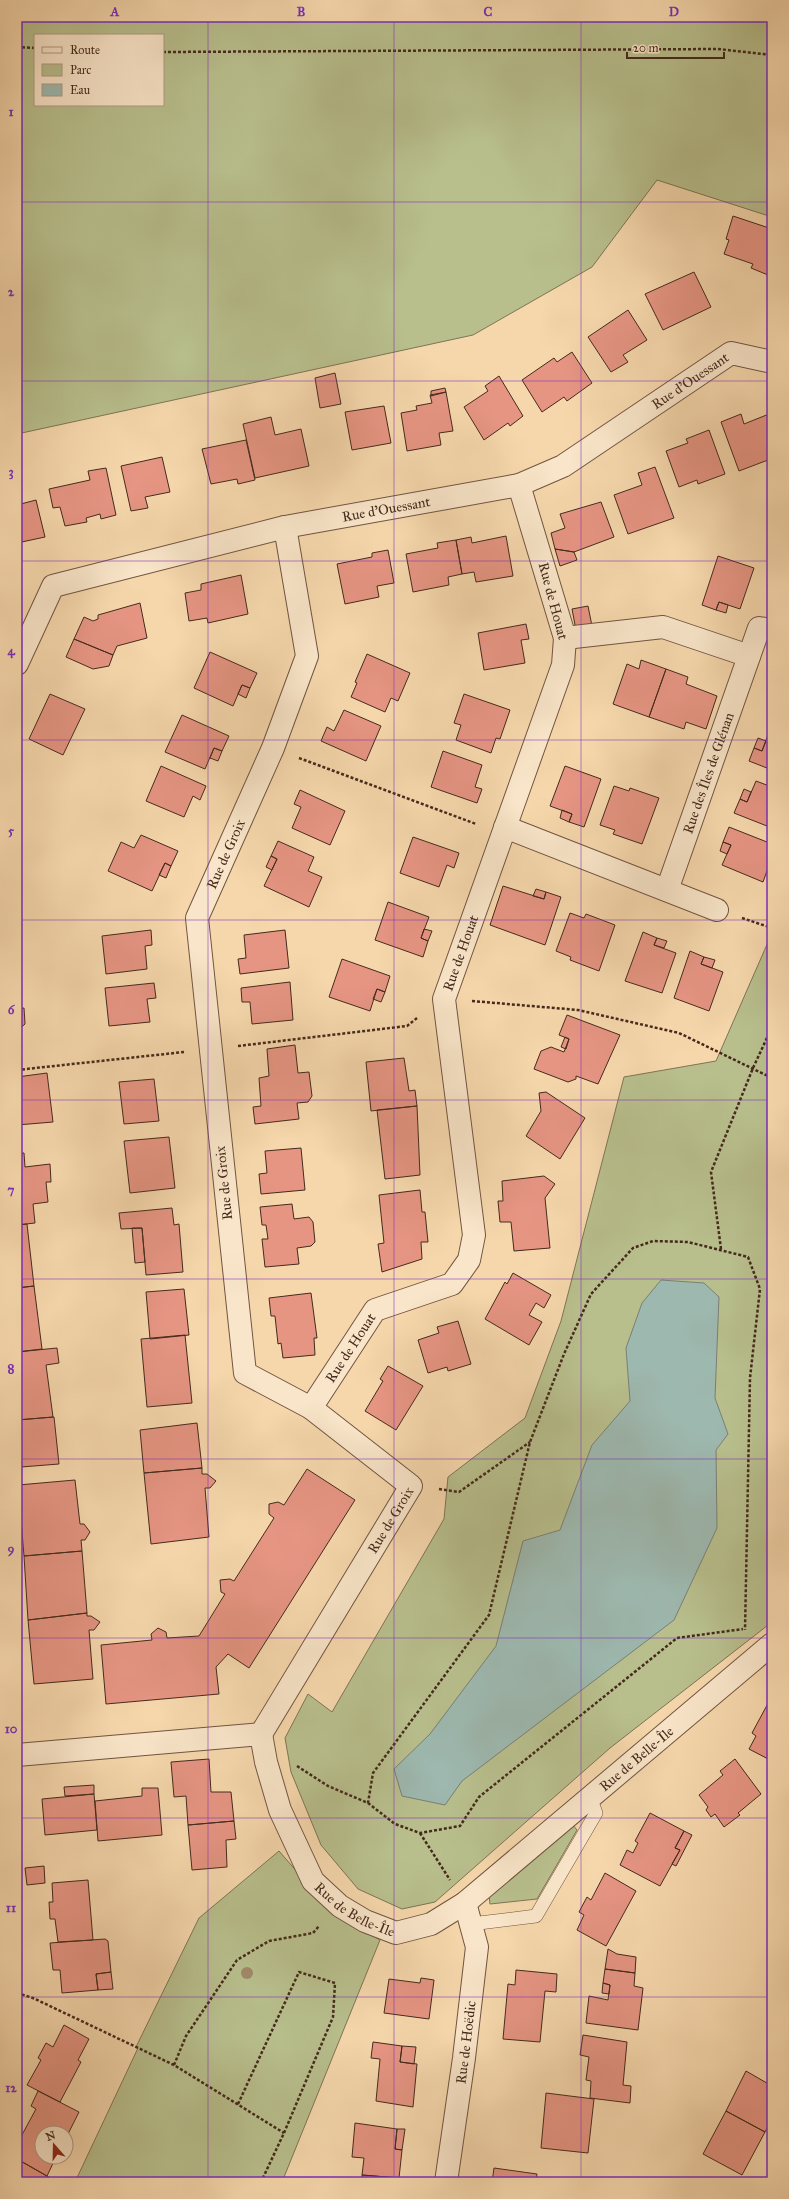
<svg xmlns="http://www.w3.org/2000/svg" width="789" height="2199" font-family="'IM FELL Great Primer',serif">
<style>
.green{fill:#b8bf8d;stroke:#7e7454;fill-rule:evenodd}
.water{fill:#9db8af;stroke:#7a7f74}
.building{fill:#e69583;stroke:#452a1c}
.lines{fill:none;stroke-linecap:round;stroke-linejoin:round}
.lane-casing{stroke:#715540;stroke-width:14}
.street-casing{stroke:#715540;stroke-width:24}
.path{stroke:#452a1c;stroke-width:2.5;stroke-dasharray:3 2;stroke-linecap:butt}
.lane{stroke:#f9e5c9;stroke-width:13}
.street{stroke:#f9e5c9;stroke-width:22}
.tree{fill:#a18869}
.grid{fill:none;stroke:#7b2cbf;stroke-width:1;stroke-opacity:0.55}
.labels{text-anchor:middle;dominant-baseline:central;stroke-width:3;stroke-linejoin:round;paint-order:stroke}
.street-label{font-size:14px;fill:#452a1c;stroke:#f9e5c9}
.neatline{fill:none;stroke:#7b2cbf;stroke-width:1.5}
.grid-label{font-size:13px;text-anchor:middle;font-weight:bold;fill:#7b2cbf}
</style>
<rect width="100%" height="100%" fill="#f6d7ac"/>
<filter id="stains"><feTurbulence type="fractalNoise" baseFrequency=".005" numOctaves="4"/><feColorMatrix values="0 0 0 0 .2 0 0 0 0 .09 0 0 0 0 .02 0 0 0 .5 -.17"/></filter>
<radialGradient id="worn" r=".72"><stop offset=".6" stop-color="#630" stop-opacity="0"/><stop offset="1" stop-color="#630" stop-opacity=".3"/></radialGradient>
<path class="green" d="M17 17H772V217L657 180 592 267 473 335 17 434ZM35 35H163V105H35Z
M772 933V1622L610 1748 435 1902 402 1909 358 1889 321 1845 291 1772 285 1738 308 1694 332 1712 444 1519 448 1477 525 1418 561 1321 624 1077 716 1061Z
M572 1824 577 1830 537 1899 490 1904 489 1895Z
M279 1851 333 1913 380 1940 282 2182H75L138 2048 136 2047 199 1918Z"/>
<path class="water" d="M661 1280 704 1283 719 1297 715 1398 728 1434 716 1450 717 1528 674 1620 462 1781 445 1805 402 1796 394 1769 430 1734 496 1646 523 1541 560 1530 592 1445 630 1401 626 1348 642 1303Z"/>
<path class="building" d="M733 216 772 229V262L768 275 751 268 753 264 724 254 729 240 726 239Z
M694 272 711 307 663 330 645 294Z
M628 310 647 340 623 355 628 362 611 372 588 337Z
M572 352 592 383 567 401 564 397 542 412 522 380 554 358 557 362Z
M335 373 341 404 320 408 315 378Z
M499 376 523 416 510 426 508 423 484 440 464 407 488 391 485 386Z
M445 388 446 392 431 396V391Z
M446 392 453 431 439 433 441 445 407 451 401 413 417 410 416 406 432 403 430 395Z
M384 406 391 443 352 450 345 412Z
M772 406V465L770 466 768 460 739 471 721 422 741 414 744 424 769 414Z
M271 417 275 435 301 429 309 466 255 478 243 424Z
M709 430 725 474 698 484 697 480 679 487 666 451 688 443 686 439Z
M246 440 255 480 238 484 237 479 211 484 202 449Z
M162 457 170 492 145 497 148 508 131 511 121 466Z
M655 467 674 518 628 534 614 495 642 485 638 473Z
M106 468 116 515 101 519 100 514 86 518 87 522 65 526 60 507 53 508 49 489 90 480 88 471Z
M36 500 45 537 17 543V505Z
M601 502 614 537 574 552 555 549 551 533 565 528 560 514Z
M506 536 513 576 476 582 474 572 462 574 456 540 471 537 472 543Z
M456 540 462 574 448 577 449 585 413 592 406 554 438 548 437 543Z
M555 549 574 552 577 560 560 566Z
M388 550 394 583 377 586 379 597 345 604 337 564 372 557V553Z
M718 556 754 568 740 609 719 602 716 610 702 605Z
M772 562V580L767 578Z
M241 575 248 614 208 623 207 618 189 621 185 593 201 590V584Z
M719 602 728 605 726 613 716 610Z
M140 603 147 638 117 646 113 655 74 639 84 617 93 621 98 619V615Z
M588 606 592 626 576 630 572 609Z
M526 624 529 639 521 640 525 663 484 670 478 633Z
M74 639 113 655 109 666 93 669 66 657Z
M210 652 257 673 250 688 242 685 233 706 194 688Z
M367 654 410 673 398 701 391 698 385 712 351 697 357 683 355 682Z
M641 660 666 669 649 717 613 704 627 664 639 669Z
M666 669 688 677 686 684 717 696 706 729 686 722 684 729 649 717Z
M242 685 250 688 246 698 238 694Z
M50 694 85 709 63 755 29 739Z
M464 694 510 710 500 739 496 738 491 753 456 740 461 725 454 723Z
M344 710 381 726 366 761 321 741 327 727 334 731Z
M182 715 229 736 222 751 214 748 205 769 165 752Z
M770 729 772 730V770L749 761 754 748 762 751Z
M758 738 766 741 762 751 754 748Z
M214 748 222 751 218 761 210 758Z
M443 751 482 765 475 787 482 789 477 803 431 787Z
M161 766 206 786 200 800 193 796 184 817 146 801Z
M565 766 601 779 584 827 569 822 572 814 550 806Z
M756 781 772 787V828L734 813 740 799 747 802Z
M614 786 629 791 630 788 659 798 642 844 613 834 615 830 600 825Z
M744 789 751 792 747 802 740 799Z
M300 790 345 811 330 845 292 828 301 807 294 804Z
M562 810 572 814 569 822 560 818Z
M729 827 772 844V857L763 882 722 865 731 845 723 842Z
M141 835 178 851 171 866 165 863 152 891 108 871 121 842 134 848Z
M413 837 459 853 454 868 447 865 439 887 400 873Z
M278 841 314 857 308 871 322 877 309 907 264 886 277 859 271 856Z
M723 842 731 845 727 854 720 851Z
M271 856 277 859 272 870 266 867Z
M165 863 171 866 166 878 159 875Z
M503 886 544 899 546 892 561 897 545 945 490 925Z
M536 889 546 892 544 899 533 896Z
M388 902 429 917 421 938 428 941 423 957 375 940Z
M570 913 584 918 586 914 615 925 599 971 570 960 571 957 556 951Z
M424 929 432 931 428 941 421 938Z
M151 930 152 945 145 946 147 969 106 974 102 936Z
M285 930 289 968 240 974 238 959 246 958 244 935Z
M643 932 657 938 654 945 676 953 662 993 625 981Z
M657 938 667 941 664 948 654 945Z
M690 951 704 957 701 964 723 972 709 1011 674 998Z
M704 957 715 960 712 968 701 964Z
M342 959 390 976 385 992 377 989 370 1011 329 997Z
M290 982 293 1020 252 1024 250 1002H242L241 988Z
M154 983 156 998 147 999 150 1022 109 1026 105 988Z
M377 989 385 992 381 1002 373 999Z
M24 1008 25 1024 17 1031V1009Z
M567 1015 620 1035 598 1084 576 1076V1079L568 1082 534 1069 541 1051 551 1047 564 1052 569 1039 559 1035Z
M565 1037 569 1039 566 1049 561 1047Z
M295 1045 298 1073 309 1072 312 1096 308 1102 297 1103 299 1119 255 1124 253 1107 261 1106 259 1078 269 1076 267 1049Z
M404 1058 409 1091 415 1090 417 1106 371 1111 366 1062Z
M47 1073 53 1122 17 1125V1077Z
M154 1079 159 1121 124 1124 119 1082Z
M546 1092 585 1118 560 1159 526 1136 541 1111 539 1093Z
M417 1106 420 1175 385 1179 377 1110Z
M169 1137 175 1188 130 1193 124 1141Z
M301 1148 305 1190 261 1194 259 1174 267 1173 265 1151Z
M17 1153H24L25 1167 50 1164 51 1182H46L48 1202 33 1204 35 1223 17 1225Z
M544 1176 555 1184 545 1198 550 1248 514 1251 511 1222H500L498 1201H503L502 1181Z
M420 1190 422 1212H425L428 1242H421L422 1259 382 1272 378 1244 384 1243 379 1195Z
M292 1204 294 1219 309 1217 313 1222 315 1242 311 1246 297 1248 299 1264 265 1267 262 1239H268L266 1225H262L260 1207Z
M172 1208 174 1225 179 1224 183 1272 146 1275 142 1228 121 1229 119 1213Z
M27 1224 34 1286 17 1288V1225Z
M132 1228H142L145 1262 135 1263Z
M513 1273 551 1295 544 1308 536 1303 529 1315 542 1322 529 1345 485 1319 505 1282 507 1284Z
M34 1286 42 1349 17 1352V1288Z
M184 1289 189 1335 150 1339 146 1292Z
M311 1293 317 1338H314L315 1355 283 1358 281 1343 278 1344 275 1316H271L269 1298Z
M458 1321 471 1364 448 1371 447 1367 428 1373 418 1340 439 1333 437 1327Z
M185 1335 192 1403 147 1407 141 1339Z
M57 1348 59 1363 46 1365 53 1417 17 1420V1352Z
M388 1366 423 1386 396 1430 365 1411 383 1381 380 1379Z
M54 1417 59 1464 21 1467 17 1420Z
M197 1423 202 1468 144 1473 140 1430Z
M202 1468V1474H207L216 1481 210 1488H205L209 1537 151 1544 144 1473Z
M307 1469 355 1500 249 1668 228 1654 216 1667 219 1694 106 1704 101 1645 152 1640 151 1634 158 1628 166 1632 167 1638 199 1636 225 1594 221 1592 220 1580 230 1579 234 1581 274 1518 269 1514V1504L278 1502 284 1505Z
M75 1480 80 1524H84L90 1532 85 1540H81L82 1551 24 1556 18 1485Z
M82 1551 87 1613 28 1620 24 1556Z
M87 1613V1616H91L100 1622 94 1630H89L93 1679 34 1684 28 1620Z
M772 1696V1761L749 1749 756 1736 752 1733Z
M209 1759 211 1792H231L234 1821 188 1825 186 1796 174 1797 171 1762Z
M735 1759 761 1794 738 1813 740 1815 724 1827 715 1814 711 1817 706 1810 708 1807 699 1795 723 1775 720 1771Z
M94 1785V1794L65 1796 64 1787Z
M142 1788H158L162 1835 98 1841 95 1801 142 1796Z
M94 1794 97 1830 45 1835 42 1799Z
M650 1813 684 1831 675 1848 680 1850 660 1886 620 1865 627 1850 633 1853 638 1843 635 1841Z
M234 1821 236 1839 226 1840 227 1867 192 1870 188 1825Z
M684 1831 692 1835 676 1866 672 1864 680 1850 675 1848Z
M44 1866 45 1883 27 1885 25 1868Z
M605 1873 636 1891 606 1946 577 1930 584 1915 579 1912 587 1897 591 1900Z
M88 1880 93 1940 58 1942 55 1919H50L49 1902H53L52 1883Z
M105 1939 108 1941 111 1972 96 1974 98 1990 62 1993 60 1970H53L50 1943Z
M608 1949 617 1954 636 1957 635 1973 605 1969Z
M605 1969 635 1973 634 1986 643 1988 638 2030 586 2023 589 1996 608 2000 610 1985 603 1983Z
M516 1970 557 1974 556 1992 545 1991 540 2042 503 2039 508 1984 515 1985Z
M111 1972 113 1989 98 1990 96 1974Z
M421 1978 434 1980 429 2019 384 2013 389 1979 420 1983Z
M603 1983 610 1985 609 1994 602 1993Z
M64 2025 89 2039 78 2060 81 2062 60 2102 27 2085 41 2060 38 2058 46 2043 53 2047Z
M583 2035 627 2042 623 2085 631 2086 630 2103 590 2098 591 2081 586 2080 589 2057 580 2055Z
M373 2042 402 2046 400 2062 417 2064 413 2107 376 2101 380 2059 371 2058Z
M402 2046 416 2047 414 2064 400 2062Z
M746 2071 772 2086V2119L765 2132 726 2111Z
M38 2091 79 2112 66 2138V2133H42V2157H56L47 2176 17 2159V2144L36 2109 31 2106Z
M546 2093 594 2099 588 2153 541 2148Z
M726 2111 765 2132 742 2175 703 2154Z
M355 2123 397 2129 395 2149 402 2150 399 2178 362 2175 364 2158 352 2157Z
M397 2129H405L402 2150 395 2149Z
M19 2160 52 2179 51 2182H17Z
M494 2168 537 2174 536 2182H492Z
M362 2175 399 2178V2182H362Z"/>
<g class="lines">
<defs>
<path id="lane" d="M471 1924 536 1916 596 1813 590 1797"/>
<g id="street">
<path d="M565 638 663 627 749 656"/>
<path id="s1" d="M17 664 53 586 285 527 519 485 563 466 731 353 772 362"/>
<path d="M505 827 717 910"/>
<path id="s2" d="M667 890 759 628 772 630"/>
<path id="s3" d="M311 1408 375 1310 452 1284 469 1260 474 1235 444 999 563 665 565 638 519 485"/>
<path id="s4" d="M261 1734 411 1486 311 1408 245 1373 197 918 273 748 307 656 285 527"/>
<path id="s5" d="M17 1755 261 1734 266 1762 280 1810 313 1881 340 1906 365 1921 396 1933 431 1924 465 1903 772 1644"/>
<path id="s6" d="M446 2182 464 2058 477 1947 465 1903"/>
</g>
</defs>
<use href="#lane" class="lane-casing"/>
<use href="#street" class="street-casing"/>
<path class="path" d="M17 47 35 48
M163 52 718 49 772 55
M299 758 476 824
M742 918 772 928
M472 1001 578 1010 679 1033 772 1078
M238 1046 407 1026 417 1018
M17 1070 184 1052
M721 1249 711 1172 753 1068 772 1027
M439 1489 459 1492 530 1442
M297 1766 328 1786 368 1803 373 1773 489 1615 530 1442 564 1354 591 1294 633 1248 653 1241 688 1242 748 1257 760 1289 750 1378 745 1630
M368 1803 395 1824 420 1833 460 1826 479 1797 677 1638 743 1629
M420 1833 450 1880
M17 1993 33 1998 174 2065 284 2133
M174 2065 186 2036 237 1960 269 1941 313 1933 319 1926
M238 2104 299 1972 335 1983 333 2017 284 2133 261 2182"/>
<use href="#lane" class="lane"/>
<use href="#street" class="street"/>
</g>
<circle class="tree" cx="247" cy="1973" r="6"/>
<path class="grid" d="M208 17V2182M394 17V2182M581 17V2182M17 202H772M17 381H772M17 561H772M17 740H772M17 920H772M17 1100H772M17 1279H772M17 1459H772M17 1638H772M17 1818H772M17 1997H772"/>
<g class="labels">
<g class="street-label">
<text stroke="none"><textPath href="#s1" startOffset="764">Rue d'Ouessant</textPath></text>
<text stroke="none"><textPath href="#s1" startOffset="428">Rue d'Ouessant</textPath></text>
<text transform="translate(553 601) rotate(75)">Rue de Houat</text>
<text stroke="none"><textPath href="#s2" startOffset="124">Rue des Îles de Glénan</textPath></text>
<text stroke="none"><textPath href="#s4" startOffset="1019">Rue de Groix</textPath></text>
<text stroke="none"><textPath href="#s3" startOffset="540">Rue de Houat</textPath></text>
<text transform="translate(224 1183) rotate(-96)">Rue de Groix</text>
<text stroke="none"><textPath href="#s3" startOffset="72">Rue de Houat</textPath></text>
<text stroke="none"><textPath href="#s4" startOffset="250">Rue de Groix</textPath></text>
<text stroke="none"><textPath href="#s5" startOffset="801">Rue de Belle-Île</textPath></text>
<text stroke="none"><textPath href="#s5" startOffset="453">Rue de Belle-Île</textPath></text>
<text stroke="none"><textPath href="#s6" startOffset="141">Rue de Hoëdic</textPath></text>
</g>
</g>
<rect width="789" height="2199" fill="none" stroke="#f6d7ac" stroke-width="44"/>
<rect x="34" y="34" width="130" height="72" fill="#f9e5c9" stroke="#b19a84"/>
<rect x="42" y="47" width="20" height="6" fill="#f9e5c9" stroke="#b19a84"/>
<text x="70" y="54" font-size="12" fill="#452a1c">Route</text>
<rect x="42" y="64" width="20" height="12" fill="#b8bf8d" stroke="#b19a84"/>
<text x="70" y="74" font-size="12" fill="#452a1c">Parc</text>
<rect x="42" y="84" width="20" height="12" fill="#9db8af" stroke="#b19a84"/>
<text x="70" y="94" font-size="12" fill="#452a1c">Eau</text>
<g transform="translate(54 2145) rotate(340)"><circle r="19" fill="#f9e5c9" stroke="#b19a84"/>
<path d="M0-3L7 15L0 10L-7 15Z" fill="#8f2418"/>
<text y="-6" font-size="11" font-weight="bold" text-anchor="middle" fill="#452a1c">N</text>
</g>
<path d="M627 52v6h97v-6" fill="none" stroke="#452a1c" stroke-width="2"/>
<text x="633" y="52" font-size="12" fill="#452a1c" stroke="#f9e5c9" stroke-width="3" paint-order="stroke">20 m</text>
<rect x="22" y="22" width="745" height="2155" class="neatline"/>
<g class="grid-label">
<text x="115" y="16">A</text>
<text x="301" y="16">B</text>
<text x="488" y="16">C</text>
<text x="674" y="16">D</text>
<text x="11" y="116">1</text>
<text x="11" y="296">2</text>
<text x="11" y="476">3</text>
<text x="11" y="655">4</text>
<text x="11" y="835">5</text>
<text x="11" y="1014">6</text>
<text x="11" y="1194">7</text>
<text x="11" y="1373">8</text>
<text x="11" y="1553">9</text>
<text x="11" y="1733">10</text>
<text x="11" y="1912">11</text>
<text x="11" y="2092">12</text>
</g>
<rect width="100%" height="100%" filter="url(#stains)"/>
<rect width="100%" height="100%" fill="url(#worn)"/>
</svg>
